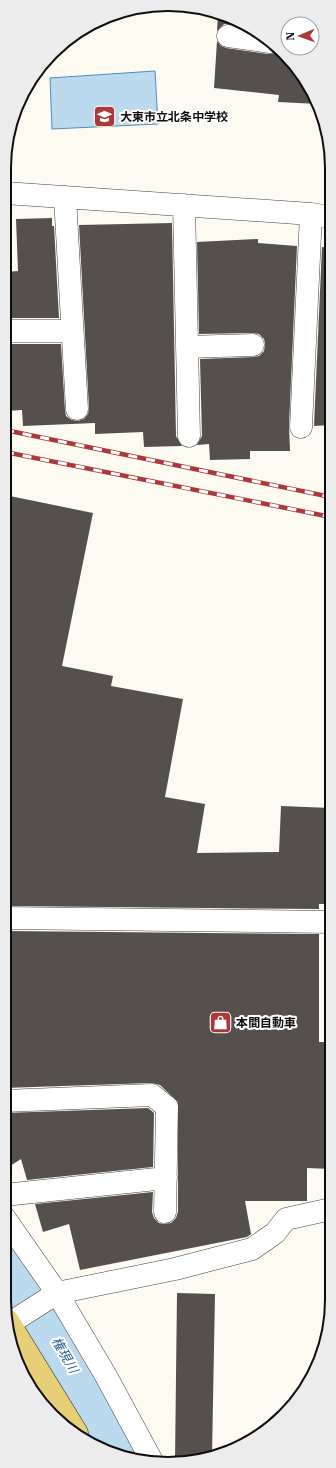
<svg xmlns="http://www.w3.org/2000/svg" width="336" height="1468" font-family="'IBM Plex Serif','Noto Sans JP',serif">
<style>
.water{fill:#bcdaee;stroke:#4d8cbc}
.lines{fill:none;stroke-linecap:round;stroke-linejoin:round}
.river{stroke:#bcdaee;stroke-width:52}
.building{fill:#55504c}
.minor-casing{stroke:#414141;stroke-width:23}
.major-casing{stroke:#1f1f1f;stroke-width:23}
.minor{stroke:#fff;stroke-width:22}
.major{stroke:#e7cf78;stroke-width:22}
.rail-casing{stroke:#ac383a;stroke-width:4.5}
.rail{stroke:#fff;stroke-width:3;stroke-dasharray:9;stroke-linecap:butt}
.labels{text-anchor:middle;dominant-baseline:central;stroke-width:4;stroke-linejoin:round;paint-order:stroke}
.poi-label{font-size:12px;font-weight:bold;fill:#0e0e0e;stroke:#fff;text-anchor:start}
.water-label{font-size:13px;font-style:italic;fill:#285f90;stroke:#fff}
.rim{fill:none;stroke:#0e0e0e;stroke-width:2}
</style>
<rect width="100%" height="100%" fill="#fdfbf1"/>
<path class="water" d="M155 71 158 124 52 129 50 78Z"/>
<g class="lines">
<path class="river" d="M4 1258 39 1311 123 1454"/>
</g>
<path class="building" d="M218 14 241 21 248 26 224 24 217 31Z
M217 41 221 46 226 48 268 54 275 53 280 49 284 52 315 96 318 104 278 102 279 95 214 88Z
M52 218V226H54L59 318H5V272L18 271 16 219Z
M172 223 176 436 182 446 144 447 143 432 95 434V423L23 426 22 410 5 411V344H61L65 410 66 416 72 420 78 421 84 419 88 414 89 408 79 225Z
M258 239V243L297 246 289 426 290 451H250V459L210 460 209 444 197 445 202 436 200 359 254 357 259 356 264 351 265 344 264 339 259 334 253 333 199 334 197 242Z
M322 247 331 248V425L314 426Z
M5 495 93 513 62 666 113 676 111 686 183 699 165 797 205 804 197 853 279 852 281 806 331 808V904H319V909L6 906V900H4Z
M7 931 319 934V1042H331V1086H329L327 1131H331V1169L307 1168V1201H245L251 1234 247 1237 80 1270 69 1224 43 1232 35 1204 153 1192 152 1212 154 1218 159 1223 164 1224 171 1223 176 1218 178 1212V1102L160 1085 151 1083 4 1088V983H8Z
M148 1108 154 1113 153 1167 27 1180 21 1159 4 1170V1113Z
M177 1293 215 1294 212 1456 175 1461Z"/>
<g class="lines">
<defs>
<path id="minor" d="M228 36 270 42
M5 193 311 214 331 217
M65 197 77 409
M184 205 189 436
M5 331H71
M187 347 253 345
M301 427 311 214
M4 918 331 922
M4 1101 152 1095 167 1107 165 1212
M4 1195 166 1178
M4 1217 57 1293 106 1376 153 1463
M10 1323 57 1293 175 1269 252 1249 275 1233 286 1219 331 1209"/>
<path id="major" d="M8 1321 77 1433"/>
</defs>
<use href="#minor" class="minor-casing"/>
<use href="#major" class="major-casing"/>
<use href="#minor" class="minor"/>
<use href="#major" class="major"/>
<defs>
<path id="rail" d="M5 430 331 497
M5 452 331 517"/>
</defs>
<use href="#rail" class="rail-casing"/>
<use href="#rail" class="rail"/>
</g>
<defs>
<symbol id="school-square" viewBox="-11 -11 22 22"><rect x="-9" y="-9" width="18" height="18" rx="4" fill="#ac383a" stroke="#fff"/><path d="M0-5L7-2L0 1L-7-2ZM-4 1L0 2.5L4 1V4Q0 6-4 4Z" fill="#fff"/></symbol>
<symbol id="shop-square" viewBox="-11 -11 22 22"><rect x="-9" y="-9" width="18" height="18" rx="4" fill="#ac383a" stroke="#fff"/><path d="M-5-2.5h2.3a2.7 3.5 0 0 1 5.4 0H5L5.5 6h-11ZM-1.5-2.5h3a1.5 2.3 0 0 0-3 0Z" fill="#fff"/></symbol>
</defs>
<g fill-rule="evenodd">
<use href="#school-square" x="92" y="104" width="25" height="25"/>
<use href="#shop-square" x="208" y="1010" width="25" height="25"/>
</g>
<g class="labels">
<g class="poi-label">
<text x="120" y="116">大東市立北条中学校</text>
<text x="236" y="1022">本間自動車</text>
</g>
<g class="water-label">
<text transform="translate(65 1355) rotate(60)">権現川</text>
</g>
</g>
<path d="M0 0H336V1468H0ZM168 11H168A157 157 0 0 1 325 168V1300A157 157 0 0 1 168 1457H168A157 157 0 0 1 11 1300V168A157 157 0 0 1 168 11Z" fill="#ececec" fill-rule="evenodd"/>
<path class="rim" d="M168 11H168A157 157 0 0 1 325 168V1300A157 157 0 0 1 168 1457H168A157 157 0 0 1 11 1300V168A157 157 0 0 1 168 11Z"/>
<g transform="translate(300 36) rotate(268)"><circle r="19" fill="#ffffff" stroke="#9f9f9f"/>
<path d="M0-3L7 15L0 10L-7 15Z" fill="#ac383a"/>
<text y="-6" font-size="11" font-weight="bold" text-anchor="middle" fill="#0e0e0e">N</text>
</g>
</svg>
